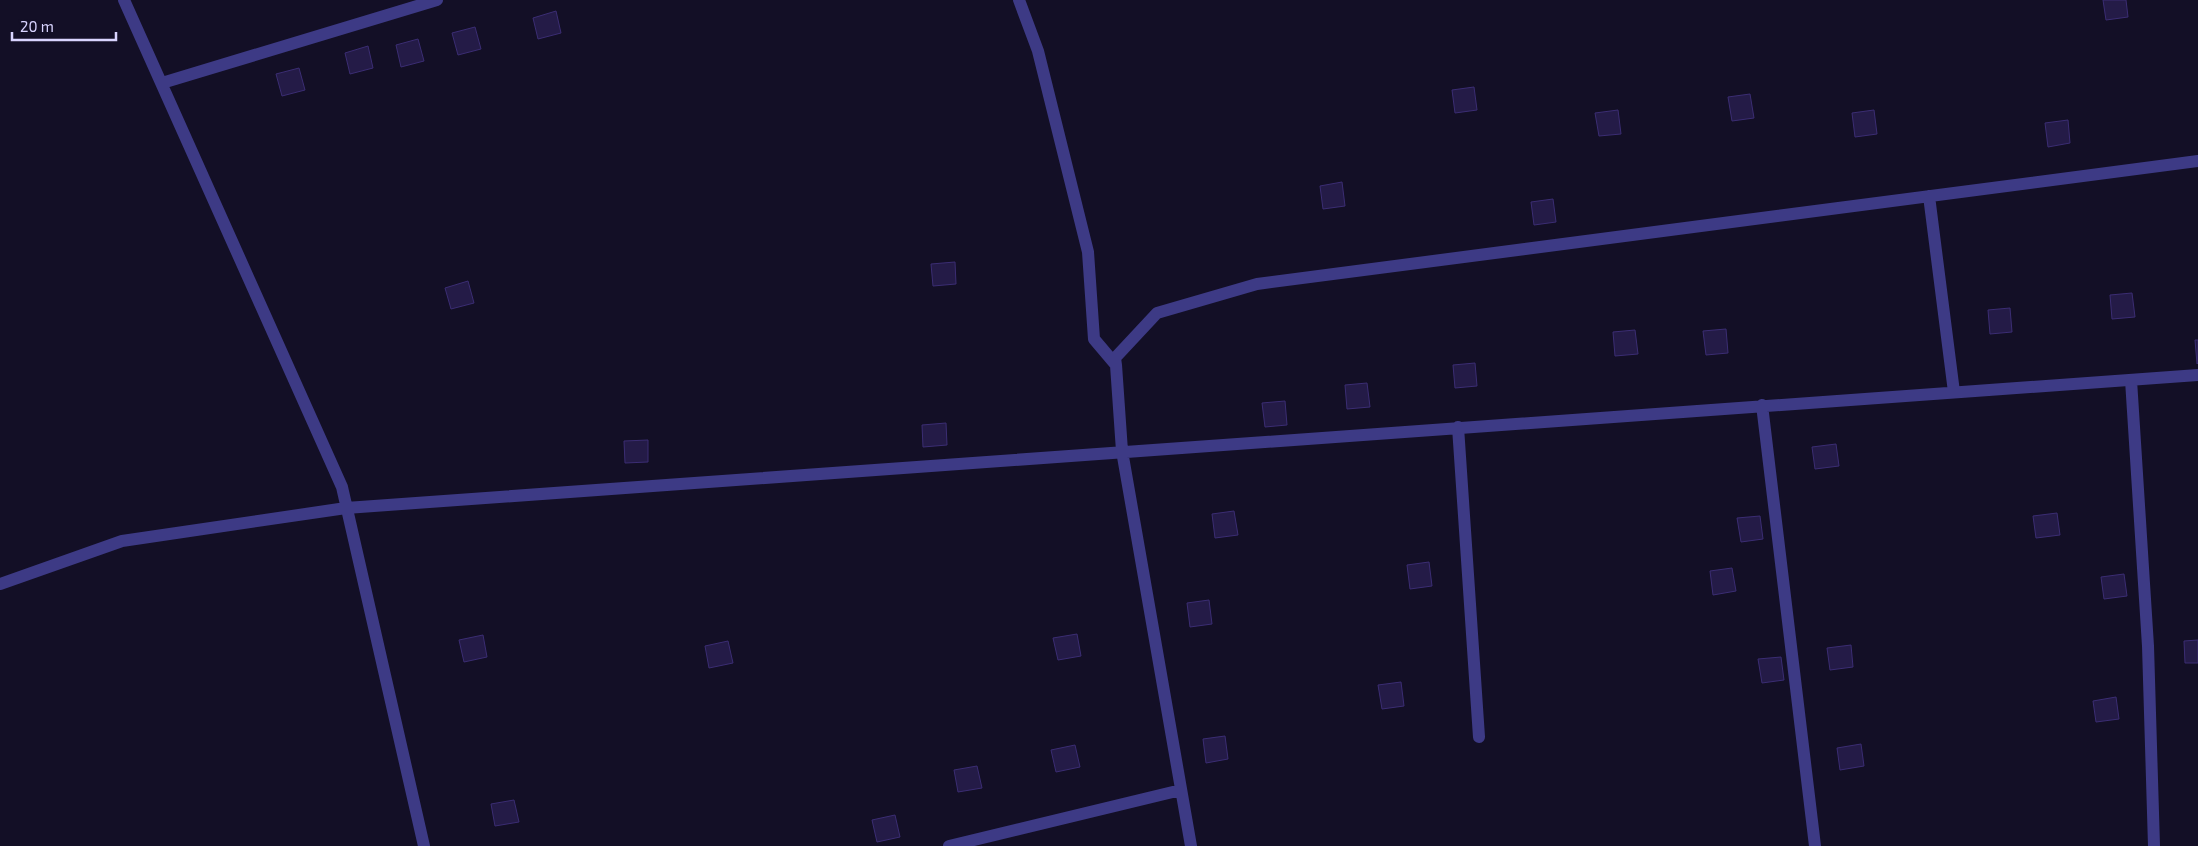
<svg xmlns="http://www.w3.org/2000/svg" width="2198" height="846" font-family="'Exo 2',sans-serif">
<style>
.building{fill:#241b47;stroke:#3b2d73}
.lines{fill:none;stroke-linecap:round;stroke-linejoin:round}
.service{stroke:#3d3a85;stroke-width:12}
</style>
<rect width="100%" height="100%" fill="#130f26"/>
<path class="building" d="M2103 0H2126L2128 17 2106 20Z
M556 11 561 33 538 39 533 18Z
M475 27 481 49 458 55 452 33Z
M418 39 424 61 401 67 396 45Z
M368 46 373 68 350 74 345 53Z
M299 68 305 90 282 96 276 74Z
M1474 87 1477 110 1455 113 1452 90Z
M1750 94 1754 118 1732 121 1728 97Z
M1618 110 1621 134 1599 136 1595 113Z
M1874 110 1877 134 1855 137 1852 113Z
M2068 120 2070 143 2048 147 2045 123Z
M1342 182 1345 206 1323 209 1320 186Z
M1553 199 1556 222 1534 225 1531 202Z
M955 262 956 284 933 286 931 264Z
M468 281 474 303 451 309 445 288Z
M2132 293 2135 317 2112 319 2110 295Z
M2010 308 2012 332 1990 334 1988 310Z
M1726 329 1728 353 1706 355 1703 331Z
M1635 330 1638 354 1615 356 1613 332Z
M2195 340H2198V363L2197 364Z
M1475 363 1477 386 1455 388 1453 365Z
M1367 383 1370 407 1347 409 1345 385Z
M1285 401 1287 425 1265 427 1262 403Z
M946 423 947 445 923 447 922 425Z
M648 440V462L625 463 624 441Z
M1836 444 1839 466 1815 469 1812 447Z
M1234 511 1238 535 1215 538 1212 514Z
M2057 513 2060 535 2036 538 2033 516Z
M1760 516 1763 539 1741 542 1737 518Z
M1429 562 1432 586 1410 589 1407 565Z
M1732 568 1736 591 1713 595 1710 571Z
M2124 574 2127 596 2104 599 2101 577Z
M1209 600 1212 624 1190 627 1187 603Z
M1077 634 1081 656 1058 660 1053 638Z
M483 635 487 657 464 662 459 640Z
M2198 640V663H2185L2184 641Z
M728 641 733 663 709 668 705 646Z
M1851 645 1853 667 1830 670 1827 648Z
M1781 657 1784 680 1762 683 1758 659Z
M1401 682 1404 706 1382 709 1378 685Z
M2116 697 2119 719 2096 722 2093 701Z
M1225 736 1228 759 1206 763 1203 739Z
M1861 744 1864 766 1840 770 1837 748Z
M1075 745 1080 767 1056 772 1051 750Z
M977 766 982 788 958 792 954 770Z
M514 800 519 822 495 826 491 804Z
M895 815 900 837 877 842 872 820Z"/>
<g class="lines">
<path class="service" d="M124 0 342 487 424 846
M1019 0 1038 51 1088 252 1094 339 1116 365
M162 83 437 0
M1929 196 1954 392
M2131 380 2148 646 2154 846
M1762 405 1815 846
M1458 427 1479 737
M0 584 122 541 346 508 2198 375
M949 846 1181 790
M1191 846 1122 451 1116 365 1115 358 1157 313 1257 284 2198 161"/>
</g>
<path d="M12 32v8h104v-8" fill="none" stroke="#d9d4ff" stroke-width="2.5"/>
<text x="20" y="32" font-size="15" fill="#d9d4ff" stroke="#130f26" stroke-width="4" paint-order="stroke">20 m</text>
</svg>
